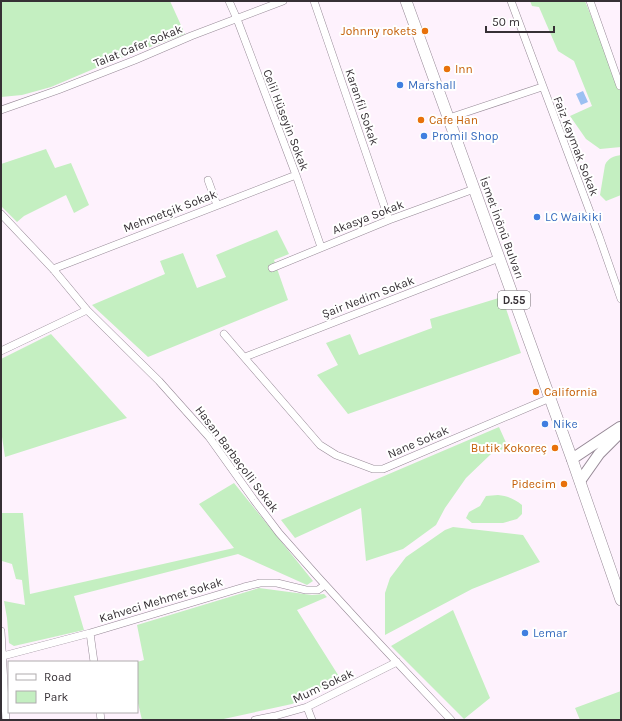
<svg xmlns="http://www.w3.org/2000/svg" width="622" height="721" font-family="Karla,sans-serif">
<style>
.green{fill:#c4efc1}
.water{fill:#9cc0f2}
.lines{fill:none;stroke-linecap:round;stroke-linejoin:round}
.street-casing{stroke:#968996;stroke-width:8}
.secondary-casing{stroke:#968996;stroke-width:12}
.primary-casing{stroke:#968996;stroke-width:12}
.street{stroke:#fff;stroke-width:7}
.secondary{stroke:#fff;stroke-width:10}
.primary{stroke:#fff;stroke-width:11}
.food-dot{fill:#e8710a;stroke:#fff;stroke-width:1.5}
.shop-dot{fill:#3f7fe0;stroke:#fff;stroke-width:1.5}
.labels{text-anchor:middle;dominant-baseline:central;stroke-width:4;stroke-linejoin:round;paint-order:stroke}
.shield{fill:#fff;stroke:#726e72;stroke-width:1}
.shield-label{font-size:11px;font-weight:bold;fill:#363035}
.food-label{font-size:12px;fill:#c56008;stroke:#fff;text-anchor:end}
.street-label{font-size:12px;fill:#363035;stroke:#fff}
.shop-label{font-size:12px;fill:#366cbe;stroke:#fff;text-anchor:start}
</style>
<rect width="100%" height="100%" fill="#fef2fd"/>
<path class="green" d="M1 1H170L185 34 110 62 51 87 22 95 1 97Z
M530 1H585L621 90V147L600 149 586 139 570 116 592 106 574 61 558 51 539 7 532 6Z
M46 149 55 168 71 163 89 205 74 213 66 195 24 216 17 222 1 206V164Z
M621 155V195L606 201 600 195 605 165C608 158 614 156 621 155Z
M277 230 289 254 274 260 288 300 148 357 92 305 165 274 160 261 183 253 197 288 226 277 216 255Z
M502 297 521 353 348 414 317 375 338 365 326 343 350 334 359 355 432 328 430 319Z
M51 334 127 418 5 457 1 430V359Z
M499 427 508 447 491 454 466 478 445 508 436 525 403 549 366 561 361 508 295 538 281 520Z
M234 483 313 581 307 585 238 554 74 596 84 630 14 646 9 643 7 618 4 601 25 605 22 580 16 579 12 564 2 561 1 513H23L30 594 234 548 199 504Z
M498 495C508 496 514 499 522 505V514L517 519 503 523H472L466 518 469 512 480 506 486 496Z
M453 527 523 535 540 562 472 589 385 635V593L390 578 406 557 445 530Z
M259 588 312 595 324 594 327 597 297 610 340 678 292 704 219 720H142L137 699V662L144 660 137 625Z
M453 610 490 698 464 719 391 646Z
M621 691V720H580L575 708Z"/>
<path class="water" d="M583 91 588 102 581 105 576 94Z"/>
<g class="lines">
<defs>
<path id="street" d="M229 1 237 19 296 175 321 247
M314 1 389 220
M511 1 599 236 621 299
M590 1 620 86
M1 110 58 90 135 60 191 36 283 1
M449 118 542 87
M208 180 217 205
M1 214 53 269 87 310 159 381 209 437 254 500 279 533 318 577 362 625 451 720
M272 268 389 220 474 189
M53 269 296 175
M224 334 320 445 336 455 373 469H383L550 398
M1 351 87 310
M245 357 499 258
M1 631 6 720
M90 633 94 662
M3 656 90 633 244 587 260 583H277L306 590H318L325 585
M307 707 312 720
M100 712 101 720
M255 720 275 716 307 707 397 662"/>
<path id="secondary" d="M572 459 620 427
M580 481 599 454 621 432"/>
<path id="primary" d="M406 1 572 459 621 600"/>
</defs>
<use href="#street" class="street-casing"/>
<use href="#secondary" class="secondary-casing"/>
<use href="#primary" class="primary-casing"/>
<use href="#street" class="street"/>
<use href="#secondary" class="secondary"/>
<use href="#primary" class="primary"/>
</g>
<g class="food-dot">
<circle cx="425" cy="31" r="4"/>
<circle cx="447" cy="69" r="4"/>
<circle cx="421" cy="120" r="4"/>
<circle cx="536" cy="392" r="4"/>
<circle cx="555" cy="448" r="4"/>
<circle cx="564" cy="484" r="4"/>
</g>
<g class="shop-dot">
<circle cx="400" cy="85" r="4"/>
<circle cx="424" cy="136" r="4"/>
<circle cx="537" cy="217" r="4"/>
<circle cx="545" cy="424" r="4"/>
<circle cx="525" cy="633" r="4"/>
</g>
<g class="labels">
<rect class="shield" x="498" y="291" width="32" height="18" rx="3"/>
<g class="shield-label">
<text x="514" y="300">D.55</text>
</g>
<g class="food-label">
<text x="417" y="31">Johnny rokets</text>
<text x="455" y="69" text-anchor="start">Inn</text>
<text x="429" y="120" text-anchor="start">Cafe Han</text>
<text x="544" y="392" text-anchor="start">California</text>
<text x="547" y="448">Butik Kokoreç</text>
<text x="556" y="484">Pidecim</text>
</g>
<g class="street-label">
<text transform="translate(138 46) rotate(-22)">Talat Cafer Sokak</text>
<text transform="translate(362 107) rotate(71)">Karanfil Sokak</text>
<text transform="translate(286 120) rotate(69)">Celil Hüseyin Sokak</text>
<text transform="translate(576 146) rotate(69)">Faiz Kaymak Sokak</text>
<text transform="translate(170 211) rotate(-21)">Mehmetçik Sokak</text>
<text transform="translate(368 217) rotate(-21)">Akasya Sokak</text>
<text transform="translate(502 228) rotate(70)">İsmet İnönü Bulvarı</text>
<text transform="translate(368 297) rotate(-21)">Şair Nedim Sokak</text>
<text transform="translate(418 442) rotate(-23)">Nane Sokak</text>
<text transform="translate(237 459) rotate(53)">Hasan Barbaçolli Sokak</text>
<text transform="translate(161 600) rotate(-17)">Kahveci Mehmet Sokak</text>
<text transform="translate(323 686) rotate(-25)">Mum Sokak</text>
</g>
<g class="shop-label">
<text x="408" y="85">Marshall</text>
<text x="432" y="136">Promil Shop</text>
<text x="545" y="217">LC Waikiki</text>
<text x="553" y="424">Nike</text>
<text x="533" y="633">Lemar</text>
</g>
</g>
<rect width="622" height="721" fill="none" stroke="#363035" stroke-width="4"/>
<rect x="8" y="661" width="130" height="52" fill="#ffffff" stroke="#afacae"/>
<rect x="16" y="674" width="20" height="6" fill="#ffffff" stroke="#afacae"/>
<text x="44" y="681" font-size="12" fill="#363035">Road</text>
<rect x="16" y="691" width="20" height="12" fill="#c4efc1" stroke="#afacae"/>
<text x="44" y="701" font-size="12" fill="#363035">Park</text>
<path d="M486 26v6h68v-6" fill="none" stroke="#363035" stroke-width="2"/>
<text x="492" y="26" font-size="12" fill="#363035" stroke="#ffffff" stroke-width="3" paint-order="stroke">50 m</text>
</svg>
